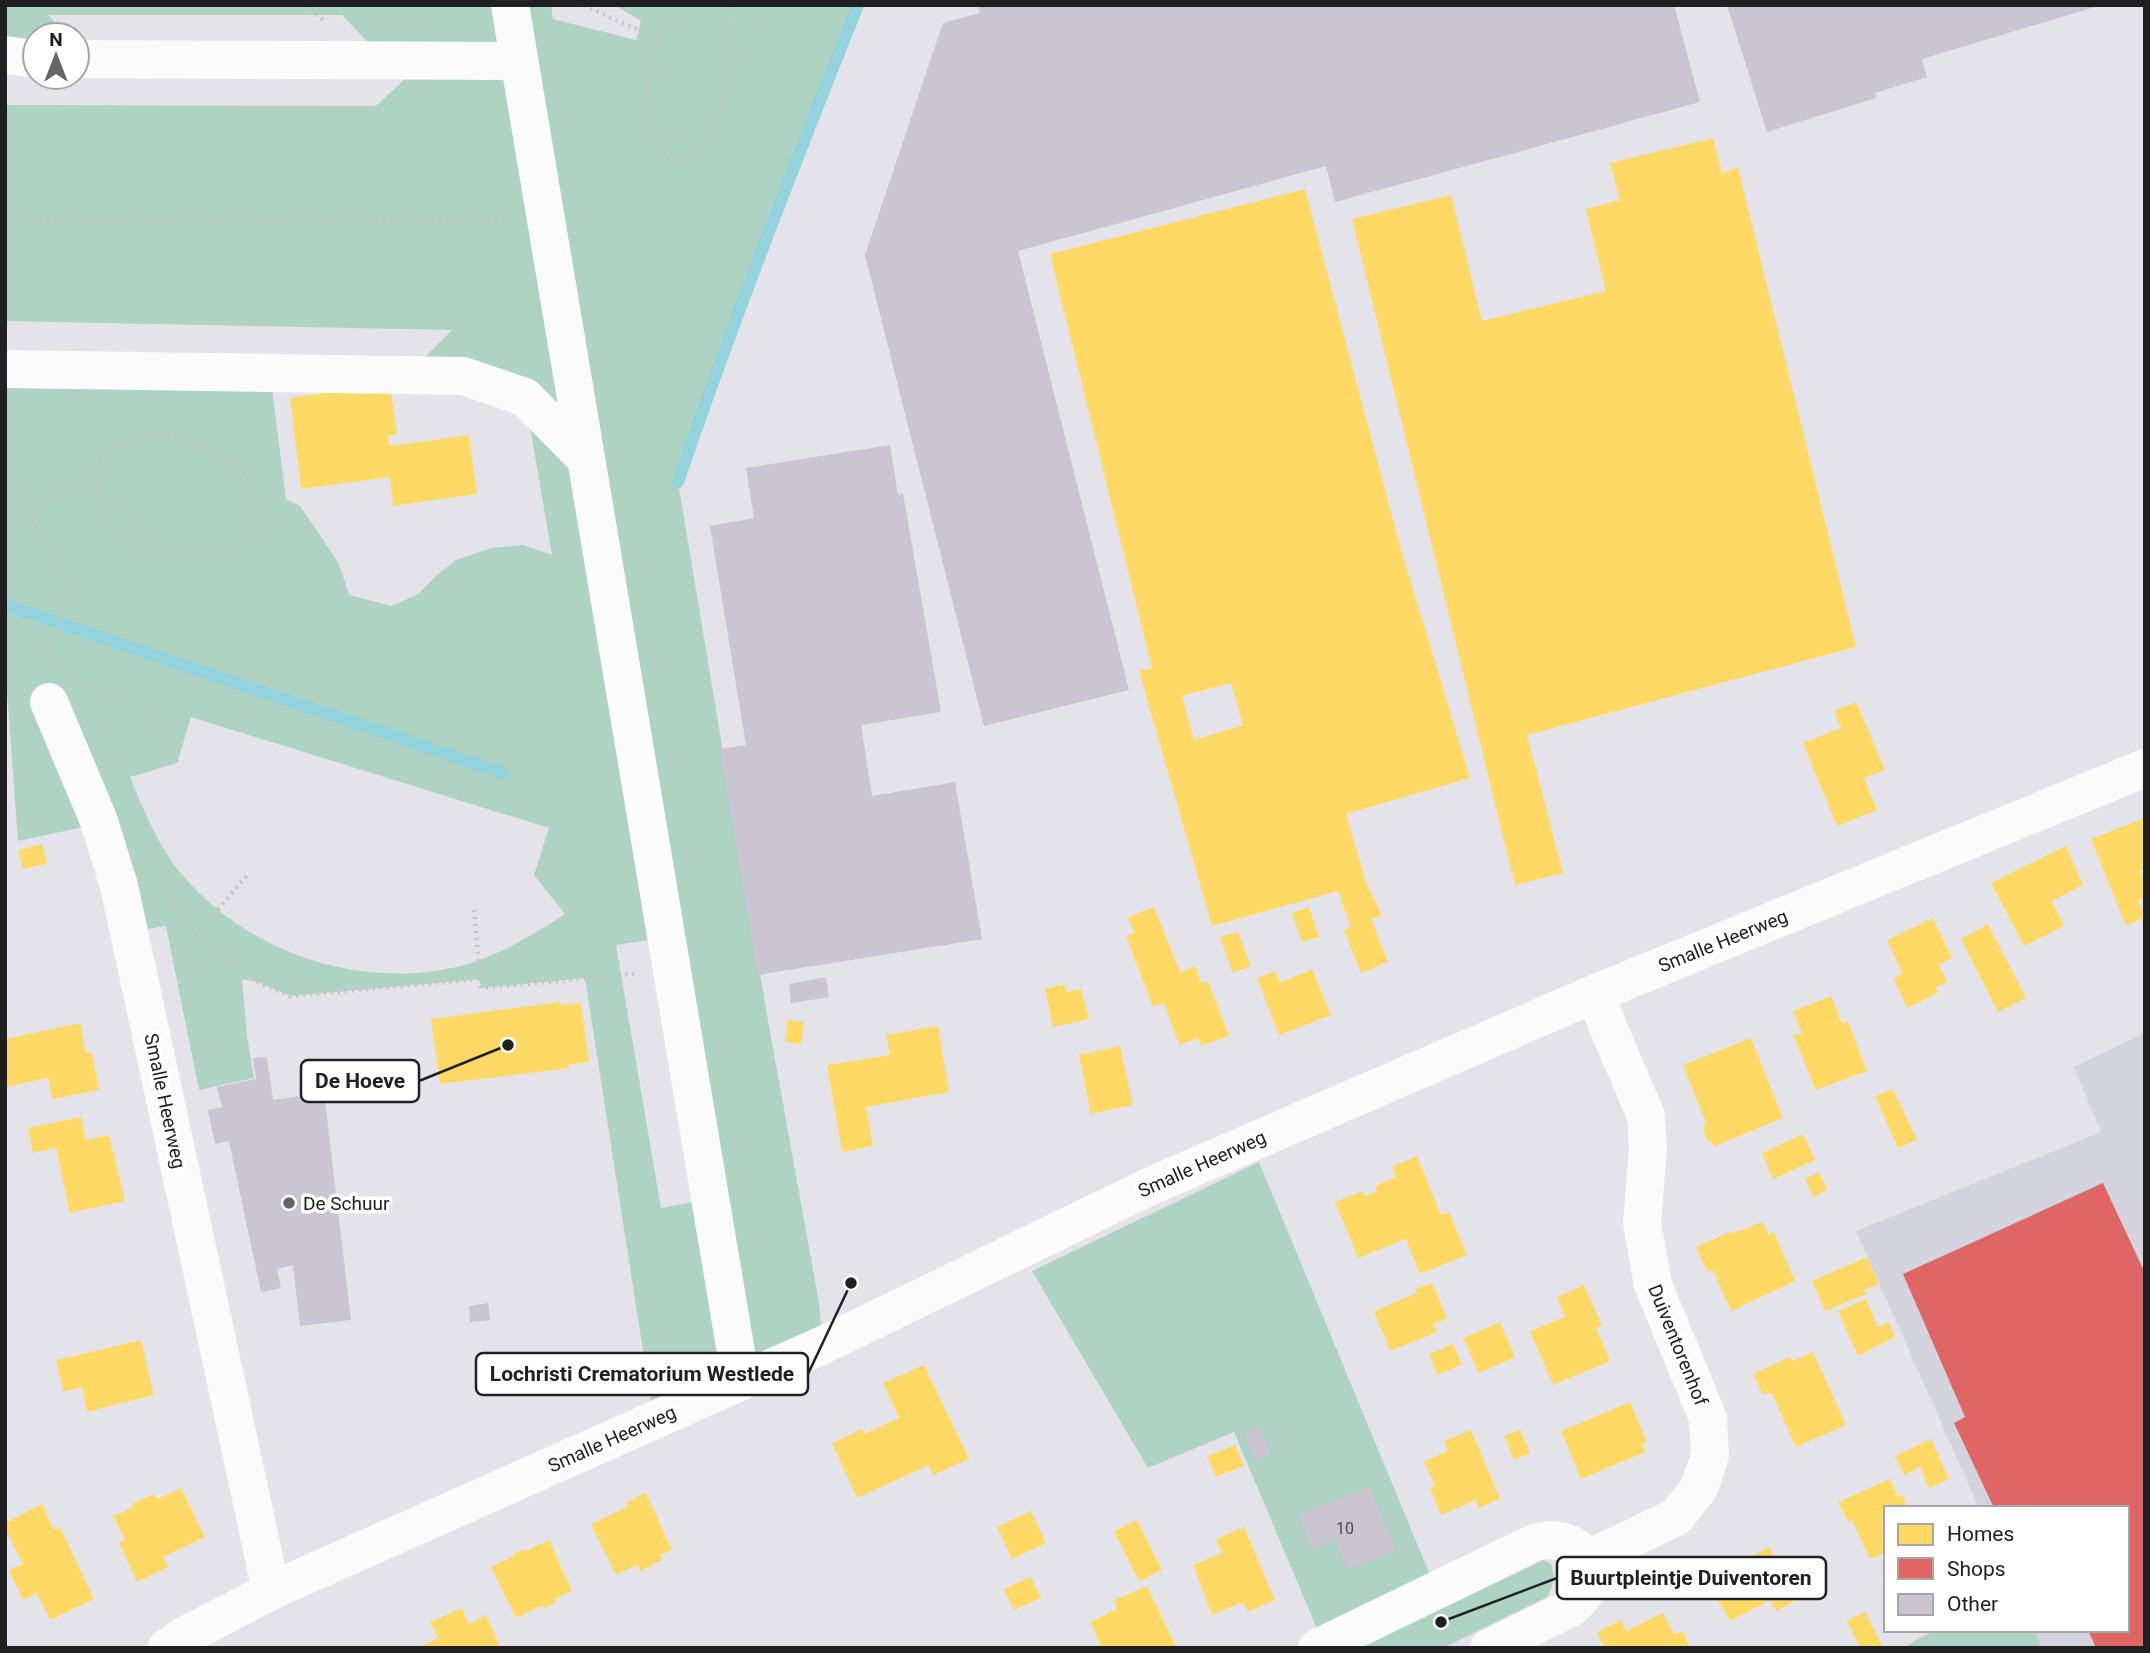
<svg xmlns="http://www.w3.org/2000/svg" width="2150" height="1653" font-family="Roboto,sans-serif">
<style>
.built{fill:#d3d4de}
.green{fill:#aed3c2;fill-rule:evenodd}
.homes{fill:#ffd966;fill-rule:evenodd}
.shops{fill:#e06666}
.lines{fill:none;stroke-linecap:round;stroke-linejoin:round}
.stream{stroke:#92d3de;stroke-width:12}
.building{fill:#cbc4d1}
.path{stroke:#c4c4c6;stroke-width:4.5;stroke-dasharray:2 5;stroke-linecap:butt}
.minor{stroke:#fbfbfc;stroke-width:38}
.poi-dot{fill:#646468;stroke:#fff;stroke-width:2.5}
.labels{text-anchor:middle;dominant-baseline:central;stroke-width:7;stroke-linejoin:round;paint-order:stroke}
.number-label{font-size:16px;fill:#4b494e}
.street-label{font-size:19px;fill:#202023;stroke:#fff}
.poi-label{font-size:19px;fill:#202023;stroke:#fff;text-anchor:start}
.leader{fill:none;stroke:#202023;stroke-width:2.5}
.callout-dot{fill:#202023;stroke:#fff;stroke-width:2.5}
.callout{fill:#fff;stroke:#202023;stroke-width:2.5}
.callout-label{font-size:21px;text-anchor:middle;font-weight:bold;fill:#202023}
</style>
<rect width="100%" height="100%" fill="#e3e3e9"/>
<path class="built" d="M2145 1033V1648H2042L2034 1630H2127V1508H1979L1856 1231 2101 1132 2074 1067Z"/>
<path class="green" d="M5 5H551L553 19 636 40 641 21 615 5H858L795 161 715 374 678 482 767 1015 819 1303 823 1345 654 1421 585 978 481 988 480 979 290 996 258 982 242 979 247 1036 254 1078 199 1090 166 926 129 932 112 817 79 828 18 841 5 664V369L270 373 286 499 300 506 318 532 339 564 349 595 392 606 418 594 438 574 458 559 491 548 523 545 552 555 525 397 407 375 452 330 5 321V105L376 106 423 62 385 60 342 15H48L66 35H35V59L5 71ZM191 717 549 828 534 875 565 914C535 933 506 952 471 963 368 994 247 955 179 871 157 843 144 811 130 777L177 763ZM666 937 710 1199 661 1208 616 945Z
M1259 1162 1430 1575 1318 1631 1234 1432 1148 1468 1032 1271Z
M1531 1554 1551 1564C1555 1577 1554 1585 1547 1597L1443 1648H1334Z
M1934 1630H2034L2042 1648H1903Z"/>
<path class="homes" d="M1713 138 1722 173 1738 168 1856 647 1527 735 1563 873 1515 885 1352 219 1451 195 1482 321 1606 291 1586 209 1620 200 1610 163Z
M1305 189 1400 546 1470 778 1346 814 1366 882 1382 916 1371 919 1388 962 1361 973 1344 930 1351 927 1338 891 1212 926 1139 671 1152 668 1050 254ZM1231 683 1243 725 1194 740 1182 696Z
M390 384 397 434 388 436 390 446 469 435 477 494 393 506 390 477 301 489 290 398Z
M1856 702 1885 770 1864 778 1877 810 1837 826 1803 743 1841 728 1834 711Z
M2145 818V869L2140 871 2145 885V897L2138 900 2145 917 2126 926 2091 839Z
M42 844 47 864 23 869 18 850Z
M2066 846 2083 885 2052 901 2064 926 2024 946 1991 883Z
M1154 907 1180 972 1195 966 1201 983 1208 981 1229 1036 1201 1046 1198 1038 1179 1045 1164 1003 1153 1007 1126 936 1134 933 1128 917Z
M1309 907 1319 937 1302 942 1292 913Z
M1933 918 1952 958 1939 965 1947 982 1936 987 1938 993 1907 1008 1894 979 1902 973 1887 940Z
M1988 924 2026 998 1998 1012 1961 939Z
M1238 932 1251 966 1233 973 1220 937Z
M1312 969 1331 1015 1279 1035 1257 978 1275 971 1280 983Z
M1065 984 1066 992 1081 989 1089 1019 1053 1027 1045 989Z
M1831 996 1842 1024 1848 1021 1867 1071 1816 1090 1793 1035 1802 1033 1793 1011Z
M560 1002 561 1005 581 1003 589 1062 568 1065 570 1068 440 1084 431 1019Z
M788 1020 804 1022 801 1044 785 1042Z
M80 1023 86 1053H92L99 1090 52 1099 48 1078 5 1087V1039Z
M938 1026 949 1092 866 1107 873 1146 842 1152 827 1065 890 1055 886 1035Z
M1751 1038 1783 1118 1715 1146 1707 1139 1703 1129 1706 1123 1683 1065Z
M1120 1046 1133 1105 1091 1114 1079 1055Z
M1893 1089 1917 1140 1898 1148 1875 1096Z
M81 1117 86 1140 109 1135 125 1201 70 1213 56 1148 33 1153 28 1128Z
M1803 1134 1815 1160 1773 1179 1762 1153Z
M1417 1156 1441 1215 1449 1212 1467 1255 1420 1274 1406 1239 1358 1258 1335 1202 1362 1191 1365 1196 1376 1192V1187L1379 1184 1396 1177 1392 1167Z
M1819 1172 1827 1190 1813 1197 1805 1179Z
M1762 1222 1769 1235 1774 1232 1795 1281 1731 1311 1713 1270 1707 1272 1696 1247 1732 1231 1733 1233Z
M1867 1257 1879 1284 1864 1290 1866 1294 1825 1311 1812 1281Z
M1432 1283 1447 1318 1434 1324 1437 1332 1390 1351 1374 1311 1417 1293 1415 1289Z
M1584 1285 1602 1325 1596 1328 1610 1361 1553 1385 1530 1331 1565 1317 1557 1297Z
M1866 1299 1878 1327 1889 1322 1895 1337 1858 1356 1838 1311Z
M1500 1322 1515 1357 1479 1373 1463 1338Z
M141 1340 154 1395 87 1412 82 1387 64 1392 56 1360Z
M1453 1344 1462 1365 1437 1375 1429 1354Z
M1813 1352 1846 1425 1796 1447 1771 1392 1763 1395 1753 1374 1790 1357 1792 1361Z
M924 1365 969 1459 933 1475 929 1465 857 1498 832 1443 862 1429 864 1434 899 1418 883 1383Z
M1630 1402 1647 1442 1642 1444 1645 1452 1581 1479 1561 1431Z
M1471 1430 1500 1499 1479 1508 1476 1500 1441 1515 1430 1488 1435 1486 1424 1461 1448 1451 1444 1441Z
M1520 1430 1530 1453 1514 1460 1504 1436Z
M1931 1439 1949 1479 1929 1488 1920 1467 1904 1475 1895 1456Z
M1235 1445 1244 1466 1216 1477 1207 1456Z
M1890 1479 1898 1497 1902 1495 1908 1508H1886V1560L1883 1554 1870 1559 1852 1520 1848 1522 1838 1502Z
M181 1488 205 1537 163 1557 168 1567 137 1582 119 1543 125 1540 113 1516 134 1507 132 1504 154 1494 157 1499Z
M646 1493 672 1550 660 1555 662 1560 640 1571 637 1565 616 1575 591 1524 627 1507 625 1503Z
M42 1504 54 1530 60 1527 94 1599 50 1620 37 1593 23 1600 9 1570 23 1564 5 1528V1523Z
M1031 1511 1046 1543 1012 1559 997 1527Z
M1137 1520 1162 1570 1139 1581 1114 1531Z
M1244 1527 1275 1600 1248 1612 1243 1602 1212 1615 1193 1565 1222 1553 1216 1539Z
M549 1540 572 1591 555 1599 554 1604 544 1608 541 1606 516 1618 491 1567 514 1556V1554L524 1549 525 1551Z
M1769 1547 1796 1600 1776 1611 1770 1600 1730 1621 1706 1580Z
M1031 1577 1041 1598 1014 1610 1004 1589Z
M1147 1586 1177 1648H1102L1090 1622 1117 1609 1114 1600Z
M462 1608 469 1624 486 1615 501 1648H417L438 1638 430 1622Z
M1865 1612 1883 1648H1860L1847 1621Z
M1663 1613 1674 1634 1683 1631 1690 1648H1604L1597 1632 1621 1620 1626 1631Z"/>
<path class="shops" d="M2103 1183 2145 1273V1648H2096L2088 1630H2127V1508H1994L1954 1423 1965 1417 1903 1274Z"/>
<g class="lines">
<path class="stream" d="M678 482C733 321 795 163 858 5
M5 605 503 773"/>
</g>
<path class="building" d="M978 5H1674L1700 102 1335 202 1326 166 1018 251 1129 690 984 726 865 255 943 23 980 13Z
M1727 5H2098V6L1922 59 1927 77 1875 93 1876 98 1767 132Z
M890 445 898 495 903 493 941 712 861 725 872 796 955 782 982 939 758 975 720 749 746 745 710 526 754 518 746 468Z
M826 977 829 997 791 1003 789 984Z
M267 1057 273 1100 324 1093 351 1320 300 1326 293 1265 277 1269 281 1288 261 1292 229 1141 215 1144 208 1110 222 1107 217 1087 256 1079 253 1058Z
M488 1303 490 1320 470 1322 469 1306Z
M1260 1427 1271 1454 1255 1461 1244 1434Z
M1369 1486 1396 1550 1347 1570 1335 1540 1312 1550 1298 1515Z"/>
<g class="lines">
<path class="path" d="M305 5 323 20
M584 5 657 39
M669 5C652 47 637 104 658 147 661 153 666 160 674 161 681 162 688 157 693 152 726 122 739 48 731 5
M5 219 508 221
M168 437C193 443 216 450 236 467 275 500 260 547 210 556 163 563 88 530 95 475 96 461 108 449 121 443 136 437 153 437 168 437Z
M5 471 69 589 43 663
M31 518 101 457
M85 687C117 693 153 705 169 736 173 744 175 755 177 763
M156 863 182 923 205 946 237 969 258 982 290 996 480 979 474 908
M195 936 249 873
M480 979 481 988 635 974"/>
<path class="minor" d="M510 5 741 1382
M5 55 35 59
M77 59 519 61
M5 369 463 376 525 397 586 459
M49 702 99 821 119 886 269 1581 273 1590
M1588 1559 1676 1517 1699 1488 1710 1456 1708 1418 1653 1285 1642 1223 1648 1149 1646 1116 1594 994
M167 1648 184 1636 273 1590 823 1345 1153 1185 1594 994 2145 768
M1317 1648 1536 1542C1587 1531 1611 1579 1569 1609L1489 1648"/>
</g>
<circle class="poi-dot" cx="289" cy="1203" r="7"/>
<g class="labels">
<g class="number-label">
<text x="1345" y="1528">10</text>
</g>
<g class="street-label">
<text transform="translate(1723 941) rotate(-22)">Smalle Heerweg</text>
<text transform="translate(165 1101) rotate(78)">Smalle Heerweg</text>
<text transform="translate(1202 1164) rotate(-24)">Smalle Heerweg</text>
<text transform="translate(1678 1345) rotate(68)">Duiventorenhof</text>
<text transform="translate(612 1439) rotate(-24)">Smalle Heerweg</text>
</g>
<g class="poi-label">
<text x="303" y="1203">De Schuur</text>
</g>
</g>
<path class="leader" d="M508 1045L419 1081M851 1283L808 1374M1441 1622L1557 1578"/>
<g class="callout-dot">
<circle cx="508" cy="1045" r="7"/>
<circle cx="851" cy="1283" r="7"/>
<circle cx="1441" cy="1622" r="7"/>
</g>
<g class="callout">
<rect x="301" y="1060" width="118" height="42" rx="7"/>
<rect x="476" y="1353" width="332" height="42" rx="7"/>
<rect x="1557" y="1557" width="269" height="42" rx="7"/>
</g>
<g class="callout-label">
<text x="360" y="1088">De Hoeve</text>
<text x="642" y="1381">Lochristi Crematorium Westlede</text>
<text x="1691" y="1585">Buurtpleintje Duiventoren</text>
</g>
<rect width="2150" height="1653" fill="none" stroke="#202023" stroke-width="14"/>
<rect x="1884" y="1506" width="245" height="126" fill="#ffffff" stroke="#a6a6a7" stroke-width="2"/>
<rect x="1898" y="1524" width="35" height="21" fill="#ffd966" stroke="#a6a6a7" stroke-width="2"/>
<text x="1947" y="1541" font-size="21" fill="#202023">Homes</text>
<rect x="1898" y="1558" width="35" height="21" fill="#e06666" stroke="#a6a6a7" stroke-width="2"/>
<text x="1947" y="1576" font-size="21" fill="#202023">Shops</text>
<rect x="1898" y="1594" width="35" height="21" fill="#cbc4d1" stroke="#a6a6a7" stroke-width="2"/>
<text x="1947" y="1611" font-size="21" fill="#202023">Other</text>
<g transform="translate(56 56)"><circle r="33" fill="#ffffff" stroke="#a6a6a7" stroke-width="2"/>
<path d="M0-5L12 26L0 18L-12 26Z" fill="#646468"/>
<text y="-10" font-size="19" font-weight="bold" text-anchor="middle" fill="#202023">N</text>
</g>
</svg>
